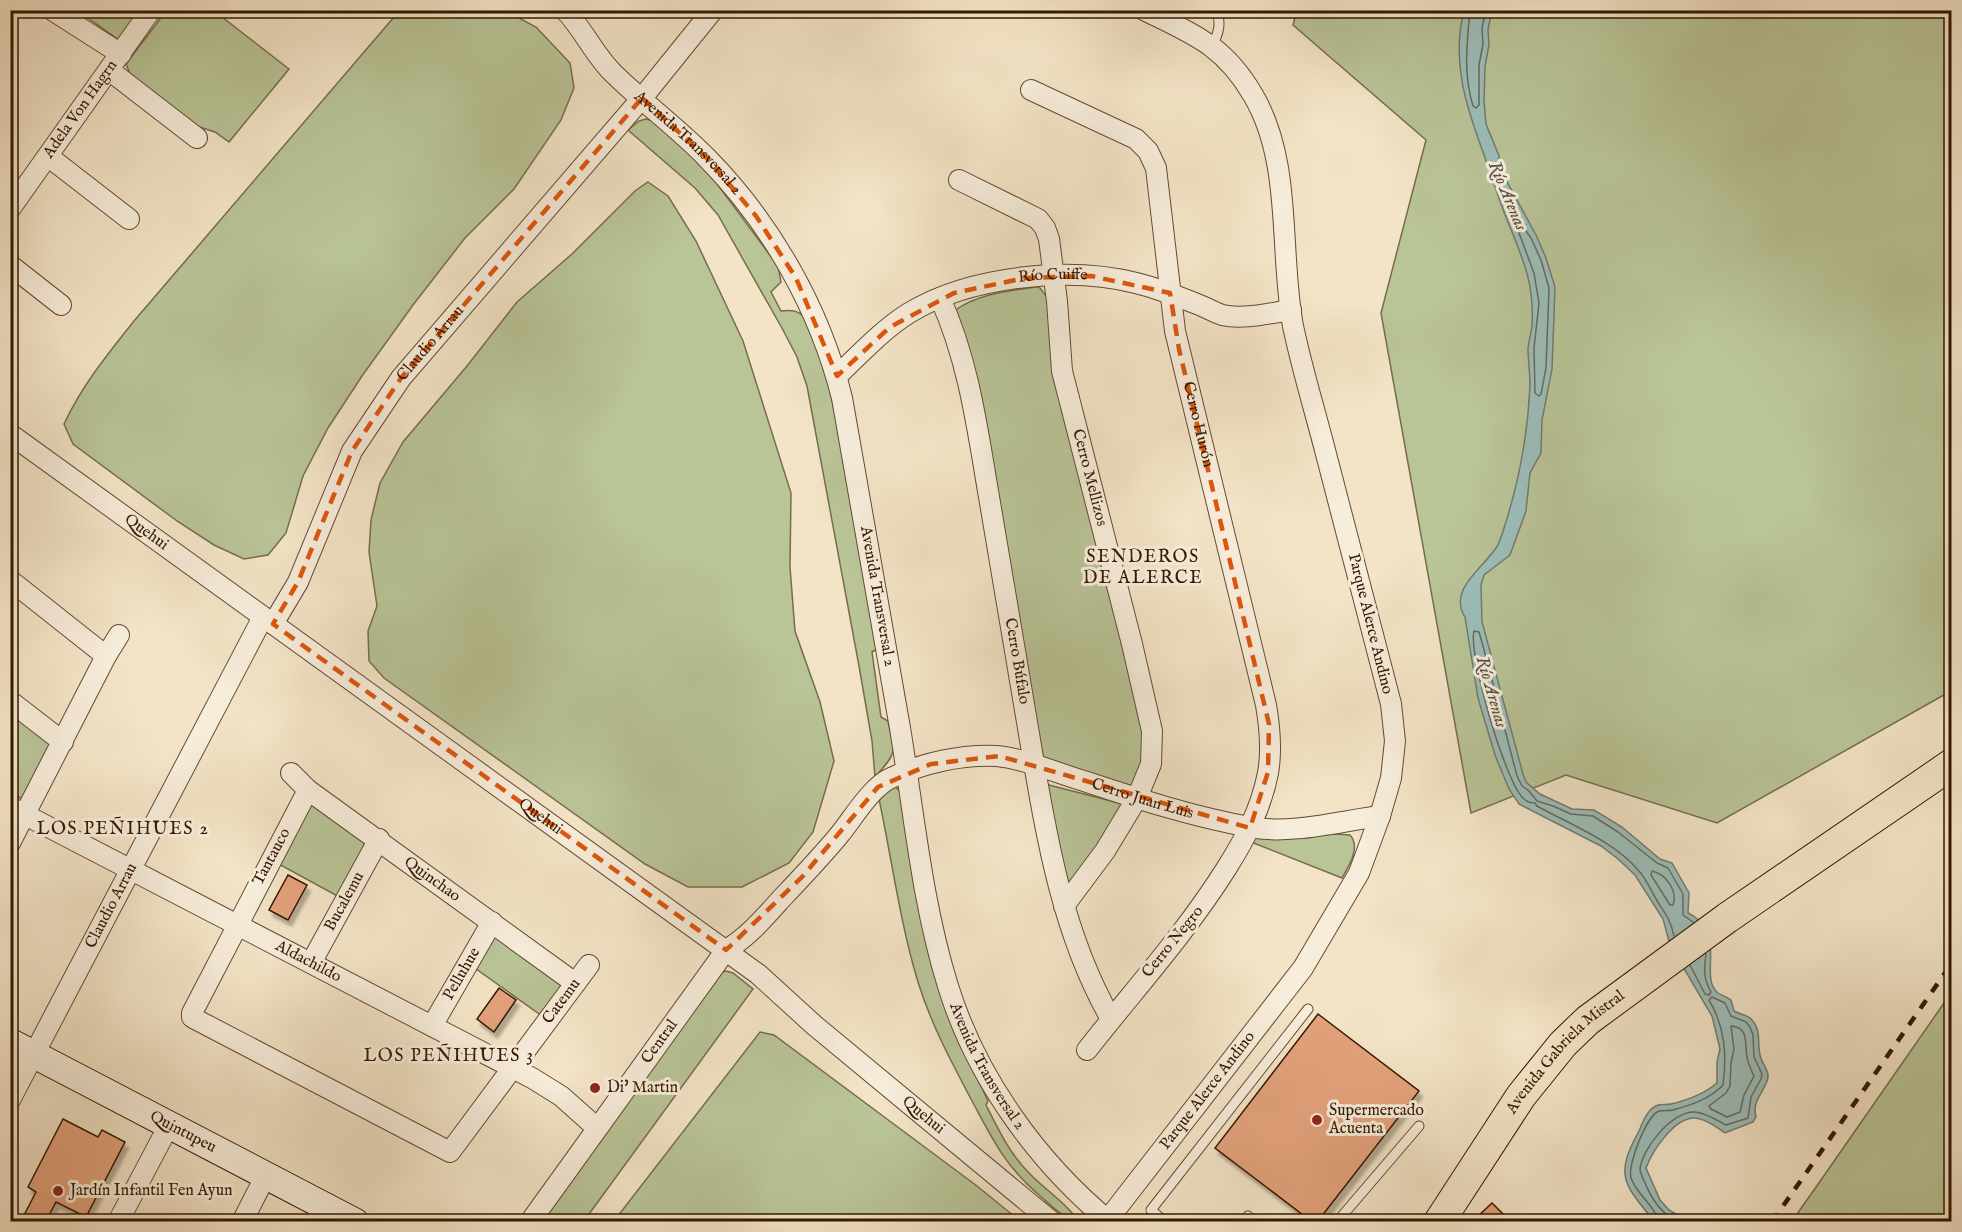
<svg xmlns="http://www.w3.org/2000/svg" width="1962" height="1232" font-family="'IM FELL English',serif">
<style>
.green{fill:#b9c497;stroke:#766d4c;stroke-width:1.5}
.water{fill:#9cbeba;stroke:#727b70;stroke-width:1.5}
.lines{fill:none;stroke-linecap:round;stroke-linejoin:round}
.shore{stroke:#686a5e;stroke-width:1.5}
.building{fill:#e3a27c;stroke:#341601;stroke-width:1.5;filter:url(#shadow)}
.lane-casing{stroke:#644a32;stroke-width:11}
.street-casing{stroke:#644a32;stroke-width:22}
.secondary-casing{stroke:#341601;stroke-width:29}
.primary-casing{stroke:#341601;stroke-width:32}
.lane{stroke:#f7eddb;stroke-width:9}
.street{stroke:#f7eddb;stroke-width:20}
.secondary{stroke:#f7eddb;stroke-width:27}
.primary{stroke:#f3e4c7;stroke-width:30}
.rail{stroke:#341601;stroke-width:4.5;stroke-dasharray:10 10;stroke-linecap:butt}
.marked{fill:none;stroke:#df560b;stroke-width:4.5;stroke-dasharray:12 8;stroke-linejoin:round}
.poi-dot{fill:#8f2418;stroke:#f7eddb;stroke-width:2}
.labels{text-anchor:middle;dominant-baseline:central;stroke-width:6;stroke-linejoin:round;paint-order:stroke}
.street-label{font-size:16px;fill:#341601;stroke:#f7eddb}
.poi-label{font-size:16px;fill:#341601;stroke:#f7eddb;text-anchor:start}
.water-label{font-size:18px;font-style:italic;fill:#585142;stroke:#f7eddb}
.neighbourhood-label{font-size:18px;letter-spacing:1.5px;fill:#341601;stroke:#f7eddb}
</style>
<defs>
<filter id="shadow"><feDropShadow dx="3.5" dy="6" stdDeviation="1.5" flood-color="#0004"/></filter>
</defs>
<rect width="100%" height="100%" fill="#f3e4c7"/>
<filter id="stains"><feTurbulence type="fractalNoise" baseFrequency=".00333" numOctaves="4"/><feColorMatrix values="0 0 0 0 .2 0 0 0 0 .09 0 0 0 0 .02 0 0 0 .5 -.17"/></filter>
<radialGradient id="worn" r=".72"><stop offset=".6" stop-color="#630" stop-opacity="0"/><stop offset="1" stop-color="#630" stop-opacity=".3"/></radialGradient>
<path class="green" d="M213 10 289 69 229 142 215 132 196 126 130 74 126 64 166 11Z
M400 10 506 11 536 27 570 63 574 88 561 120 514 189 465 238 413 305 362 376 328 428 303 476 286 533 268 555 244 559 214 545 177 521 73 444 64 424C83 384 107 355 134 321Z
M1297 10 1951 11V691L1717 823 1566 775 1471 813 1381 313 1426 140 1293 25Z
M78 11H139L119 40Z
M646 119 654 121 694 157 715 181 778 266 781 282 771 292 781 311C788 310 797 310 802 315 820 334 831 394 836 419 852 495 864 572 877 649L872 652 881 717 888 721C895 755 898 751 875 777L872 741 859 666 807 386 797 357 783 330 718 215 695 188 628 130 639 121Z
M648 182 668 196 696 241 743 341 791 493 790 567 795 631 820 702 834 761 813 832 789 863 742 887H688L645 864 384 678 369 661 368 631 377 606 369 552 371 520 380 483 403 442 467 366 517 302 572 254 635 191Z
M1035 287H1039L1048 298 1148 743 1134 785 1129 787 1043 759 954 311C977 294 1007 291 1035 287Z
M10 708 49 739 51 750 23 799 11 794Z
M1045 784 1123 804 1070 890 1042 786Z
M893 785 901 792 965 1052 988 1101 986 1105C998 1129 1010 1154 1029 1173 1044 1189 1064 1201 1077 1219 1062 1219 1050 1204 1039 1195 1004 1165 992 1138 971 1099 951 1061 931 1024 918 982 900 923 892 860 879 799Z
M306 800 368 841 341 898 275 862Z
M1335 834 1350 835C1361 847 1349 866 1342 878L1251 842 1252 838Z
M497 934 562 984V989L542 1016 472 966 488 938Z
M726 971 733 973 753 989 584 1221 541 1222 720 973Z
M1951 993V1221H1792L1814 1190Z
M760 1032 774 1035 977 1186 1020 1221H614Z"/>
<path class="water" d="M1464 11H1492L1488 29 1489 45 1485 66 1484 101 1486 124 1499 156V167L1536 235 1546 258 1555 287 1552 369 1542 420 1541 453 1530 473 1526 511 1510 555 1484 575 1481 585 1482 622 1523 774 1526 782 1540 794 1572 809 1594 810 1622 827 1660 859 1672 863 1689 893 1688 913C1697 917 1700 921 1705 929 1718 951 1702 980 1718 993 1721 995 1727 997 1731 1000L1734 1011C1739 1014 1748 1015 1751 1019 1762 1030 1757 1042 1760 1055 1762 1065 1771 1071 1767 1081 1762 1095 1752 1101 1756 1117L1753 1122 1725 1133C1717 1127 1705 1119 1695 1118 1674 1117 1652 1152 1646 1168L1660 1200 1669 1210 1687 1221H1654C1624 1184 1614 1176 1639 1131 1643 1122 1647 1109 1658 1105 1662 1104 1667 1105 1671 1104 1688 1100 1704 1094 1717 1083V1062L1720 1049 1712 1016 1670 945 1663 919 1635 875 1618 859 1601 846 1519 804 1509 789 1495 755 1478 698 1465 617C1447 589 1485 567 1498 545 1500 539 1503 533 1504 528 1519 482 1528 432 1530 385 1530 372 1528 360 1528 348 1529 341 1531 333 1532 326 1535 280 1520 253 1504 212 1497 193 1490 172 1483 152 1466 106 1451 60 1464 11Z"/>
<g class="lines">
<path class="shore" d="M1470 10C1467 43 1463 74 1473 106L1476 108 1479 105V65L1483 44 1482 28 1486 10
M1519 221 1531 238 1541 260 1549 288 1546 368 1541 394 1539 396 1535 393 1534 348 1539 303 1534 273 1516 225Z
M1652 871C1666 874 1678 891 1673 905H1670L1651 875Z
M1674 936C1670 918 1665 914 1656 899 1651 890 1646 879 1639 871 1614 841 1571 825 1537 806L1535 803C1531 803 1526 801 1523 798 1505 781 1468 654 1474 631L1479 632 1483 646 1517 776 1522 786 1528 790 1537 801 1553 806 1571 814 1593 816 1618 832 1657 863 1668 868 1683 894V915L1693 922
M1690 965 1705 994 1709 995 1711 992C1703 978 1704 970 1706 954
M1731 1026C1750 1028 1744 1043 1747 1057 1748 1064 1751 1070 1754 1076L1744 1095 1740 1112 1727 1117 1711 1109 1709 1106 1726 1093 1730 1086 1731 1063 1734 1049Z
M1658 1222C1656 1206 1636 1194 1631 1178 1627 1165 1647 1115 1659 1111 1664 1110 1669 1111 1673 1110 1691 1105 1710 1099 1723 1085 1727 1054 1725 1027 1709 1000L1712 997 1725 1003 1731 1016 1746 1022 1750 1027 1753 1035 1754 1057 1762 1074 1761 1079 1751 1097 1748 1118 1726 1125C1717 1120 1706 1113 1695 1112 1673 1110 1640 1150 1640 1171 1648 1192 1657 1211 1677 1222"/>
</g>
<path class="building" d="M288 875 307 885 288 920 269 910Z
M499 988 516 1000 494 1032 477 1019Z
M1318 1014 1419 1091 1318 1221H1311L1215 1148Z
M63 1119 98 1137 102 1130 125 1142 86 1217 56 1202 46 1221H21L36 1192 28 1187Z
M1492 1203 1510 1221H1473Z"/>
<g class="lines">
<defs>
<path id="lane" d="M1212 46C1219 33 1221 24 1217 10
M1165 1222 1151 1210 1308 1009
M1244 1222 1248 1216
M1345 1222 1342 1216 1419 1126"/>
<g id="street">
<path d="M52 10 121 54"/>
<path id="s1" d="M565 10C583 29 594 54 612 72 642 102 677 127 707 158 771 223 820 309 842 398 862 508 881 618 900 728 914 813 922 903 948 986 976 1077 1037 1162 1110 1222"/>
<path d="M109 70 197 138"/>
<path id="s2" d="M1031 90 1136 139 1148 151 1156 168 1175 331 1266 705C1270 728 1272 750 1268 773 1261 809 1245 839 1226 869 1185 934 1134 990 1087 1050"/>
<path d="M49 157 129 219"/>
<path id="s3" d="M959 180 1038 219 1045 228 1049 239 1057 301 1062 371 1132 644 1152 731 1151 764 1137 798 1105 851 1064 906"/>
<path id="s4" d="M10 209 151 10"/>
<path d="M10 265 61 305"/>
<path id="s5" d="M940 298C968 359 977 426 988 491 1001 570 1015 649 1028 728 1045 828 1060 930 1111 1019"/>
<path id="s6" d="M837 376C860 354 882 330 909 313 970 276 1068 266 1136 283 1157 288 1177 296 1197 304 1205 307 1214 312 1222 315 1243 320 1270 313 1291 310"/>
<path id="s7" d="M10 434 758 974 814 1025 1052 1222"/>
<path d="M10 580 106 656"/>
<path id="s8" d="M273 624 298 582 352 451 401 378 642 98 713 10"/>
<path d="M10 701 63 742"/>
<path id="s9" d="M291 773 308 790 575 983"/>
<path id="s10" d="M308 790 192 1013V1017L195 1019 450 1152 589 965"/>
<path id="s11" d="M10 807 532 1078 561 1096 597 1128"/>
<path d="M10 843 106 656 119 635"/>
<path id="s12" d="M311 963 379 839"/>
<path id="s13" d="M432 1026 492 922"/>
<path id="s14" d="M10 1100 263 617"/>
<path d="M118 1222 169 1125"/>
<path d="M242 1222 266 1175"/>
<path id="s15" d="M530 1222 726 950C748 937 765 917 782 898 802 877 822 856 840 834 853 818 872 786 891 778 923 763 962 754 997 756 1026 759 1056 773 1084 781 1138 799 1194 817 1250 827 1289 835 1341 821 1380 816"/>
<path id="s16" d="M1106 1222 1303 968 1359 873 1380 816 1391 778 1395 741 1391 704C1369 621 1348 537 1326 454 1315 411 1302 369 1293 326 1279 252 1293 162 1253 95 1224 45 1193 34 1144 10"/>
</g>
<g id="secondary">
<path id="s17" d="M10 1042 355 1222"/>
</g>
<g id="primary">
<path id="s18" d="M1439 1222 1521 1096 1563 1044 1588 1020 1727 918 1952 764"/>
</g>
</defs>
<use href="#lane" class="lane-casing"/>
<use href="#street" class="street-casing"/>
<use href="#secondary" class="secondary-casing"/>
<use href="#primary" class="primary-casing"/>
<use href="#lane" class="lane"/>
<use href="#street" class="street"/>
<use href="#secondary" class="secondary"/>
<use href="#primary" class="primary"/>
<path class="rail" d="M1772 1222 1952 963"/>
</g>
<path class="marked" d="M642 98 708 159 756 216 796 278 837 376 890 327 954 293 1025 278 1091 276 1170 293 1179 349 1269 724 1268 772 1250 828 999 756 931 764 878 787 802 877 726 950 273 624 298 582 352 451 401 378Z"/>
<g class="poi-dot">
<circle cx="595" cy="1088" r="6"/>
<circle cx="1317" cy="1120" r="6"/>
<circle cx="58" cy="1191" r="6"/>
</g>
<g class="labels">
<g class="street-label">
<text stroke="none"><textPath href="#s4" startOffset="122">Adela Von Hagrn</textPath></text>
<text stroke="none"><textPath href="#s1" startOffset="182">Avenida Transversal 2</textPath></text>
<text stroke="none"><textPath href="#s6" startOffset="246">Río Cuiffe</textPath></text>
<text stroke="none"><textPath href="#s8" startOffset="324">Claudio Arrau</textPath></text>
<text stroke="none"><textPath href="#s2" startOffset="412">Cerro Hurón</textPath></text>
<text stroke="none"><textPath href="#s3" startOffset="354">Cerro Mellizos</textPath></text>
<text stroke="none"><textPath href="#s7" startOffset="168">Quehui</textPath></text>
<text stroke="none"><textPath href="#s1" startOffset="686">Avenida Transversal 2</textPath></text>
<text transform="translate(1370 624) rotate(76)">Parque Alerce Andino</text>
<text stroke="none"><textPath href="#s5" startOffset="372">Cerro Búfalo</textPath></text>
<text stroke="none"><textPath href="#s15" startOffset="836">Cerro Juan Luis</textPath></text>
<text stroke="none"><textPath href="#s7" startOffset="654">Quehui</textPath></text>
<text transform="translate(272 857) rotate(-62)">Tantauco</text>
<text stroke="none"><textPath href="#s9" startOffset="177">Quinchao</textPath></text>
<text stroke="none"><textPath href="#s12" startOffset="70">Bucalemu</textPath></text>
<text stroke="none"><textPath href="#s14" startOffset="219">Claudio Arrau</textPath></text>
<text transform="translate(1173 942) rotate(-51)">Cerro Negro</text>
<text stroke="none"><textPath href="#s11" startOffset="336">Aldachildo</textPath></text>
<text stroke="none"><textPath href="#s13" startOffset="60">Pelluhue</textPath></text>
<text stroke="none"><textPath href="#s10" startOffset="734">Catemu</textPath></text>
<text stroke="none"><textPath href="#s15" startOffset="222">Central</textPath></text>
<text stroke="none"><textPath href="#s18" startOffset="213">Avenida Gabriela Mistral</textPath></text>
<text stroke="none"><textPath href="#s1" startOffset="1172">Avenida Transversal 2</textPath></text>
<text stroke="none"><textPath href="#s16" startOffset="166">Parque Alerce Andino</textPath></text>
<text stroke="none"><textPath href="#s7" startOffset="1140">Quehui</textPath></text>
<text stroke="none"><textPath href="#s17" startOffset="195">Quintupeu</textPath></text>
</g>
<g class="poi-label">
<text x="607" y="1088">Di' Martin</text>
<text x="1329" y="1111">Supermercado<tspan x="1329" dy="18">Acuenta</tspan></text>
<text x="70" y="1191">Jardín Infantil Fen Ayun</text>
</g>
<g class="water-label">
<text transform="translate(1507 196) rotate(67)">Río Arenas</text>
<text transform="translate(1491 692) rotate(74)">Río Arenas</text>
</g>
<g class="neighbourhood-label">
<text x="1143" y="557">SENDEROS<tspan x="1143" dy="21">DE ALERCE</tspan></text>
<text x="123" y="829">LOS PEÑIHUES 2</text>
<text x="449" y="1056">LOS PEÑIHUES 3</text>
</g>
</g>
<rect width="1962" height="1232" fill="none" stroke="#f3e4c7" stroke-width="36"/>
<rect x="12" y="12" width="1938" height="1208" fill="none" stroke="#341601" stroke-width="3"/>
<rect x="18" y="18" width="1926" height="1196" fill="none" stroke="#341601" stroke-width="1.5"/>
<rect width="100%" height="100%" filter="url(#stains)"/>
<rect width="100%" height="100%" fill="url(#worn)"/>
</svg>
